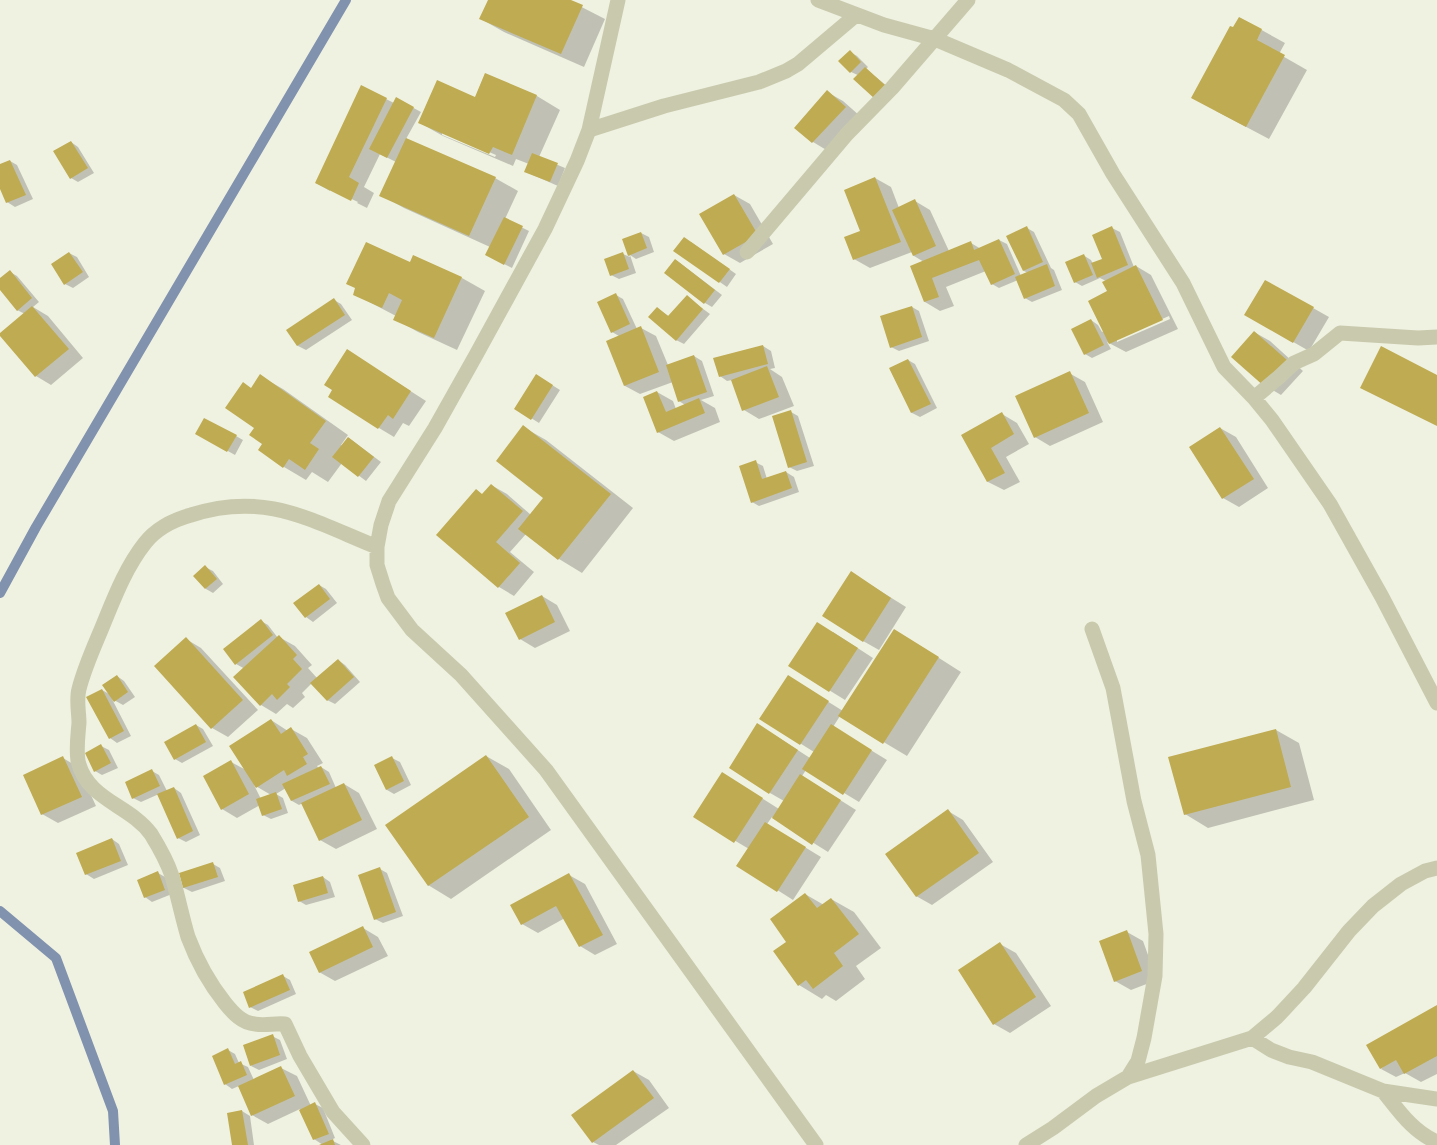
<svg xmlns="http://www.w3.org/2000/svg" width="1437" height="1145" font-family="'Fira Sans',sans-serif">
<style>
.shadow{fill:#0003;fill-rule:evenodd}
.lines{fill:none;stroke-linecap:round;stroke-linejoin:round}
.stream{stroke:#8192ae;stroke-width:10}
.building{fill:#bfab52}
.minor{stroke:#c9caad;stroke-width:15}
</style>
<rect width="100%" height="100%" fill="#f0f2e1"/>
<path class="shadow" d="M489 0H568L605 19 584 67 504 32 481 19Z
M1240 18 1285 43 1279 54 1307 70 1269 139 1216 111 1234 29Z
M850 52 857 56 868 67 866 69 893 91 851 72 840 61Z
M485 74 537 96 560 110 539 157 565 168 558 186 526 172 529 164 516 159 513 166 443 136 420 123 475 98ZM442 132 496 155 495 157 442 135Z
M827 92 843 101 860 116 828 151 813 142 796 128Z
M386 99 394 103 397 99 421 112 406 139 495 178 518 191 505 219 529 231 512 268 494 259 490 247 404 208 381 195 396 162 380 154 364 187 374 193 367 208 357 203 358 202 330 189V191L316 183Z
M71 142 78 147 94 173 78 182 71 178Z
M10 161 17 165 33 199 15 207 7 202 0 186V165Z
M875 178 891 187 899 208 915 201 930 210 949 251 971 243 981 249 999 240 1007 244 1021 276 1028 273 1024 271 1027 228 1034 232 1051 268 1054 270 1062 290 1032 302 1025 298 1018 280 999 288 992 284 986 271 946 287 954 306 940 311 925 302 924 262 914 256 912 252 870 268 854 259Z
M734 195 750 204 773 244 740 263 724 254Z
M1112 228 1120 232 1134 267 1136 266 1151 275 1178 329 1126 352 1107 342 1111 349 1092 358 1085 354 1091 320 1098 325 1102 332 1104 331 1108 292 1106 281 1100 278 1082 286 1075 282 1083 255 1091 260 1093 264 1104 260ZM1169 316 1170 319 1117 342V339Z
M641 233 649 237 654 252 636 259 630 255 636 273 619 279 611 275 623 254 630 257 623 240Z
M691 242 736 274 727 287 675 251Z
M69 253 77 257 89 277 73 288 65 284Z
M414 256 462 278 485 291 457 350 418 332 395 319 396 316 354 294 411 264Z
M676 260 722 295 712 307 705 303Z
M10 272 17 276 39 302 33 307 48 316 83 358 51 385 36 376 1 335 25 314 17 310 0 288V280Z
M1265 281 1329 317 1309 351 1246 315Z
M616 295 623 299 637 329 641 328 656 336 668 365 694 356 702 361 714 396 701 400 715 408 720 422 674 441 658 432 657 392 673 401 676 409 685 405 679 401 673 382 640 394 625 386 619 336 612 332Z
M687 297 710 314 684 344 676 340 657 308 670 317Z
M334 300 341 304 352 320 306 350 298 346 288 330Z
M912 307 919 311 929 341 899 351 891 347Z
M1254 332 1270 341 1303 371 1281 395 1266 386Z
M763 346 771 351 775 368 770 369 782 377 794 406 759 419 744 410 732 380 727 381 720 376Z
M362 360 426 401 409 426 403 423 394 437 379 428Z
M908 360 915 364 937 408 920 417 912 413 890 369Z
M1069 373 1085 382 1103 422 1050 446 1035 437Z
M260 376 283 389 348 435 341 445 343 446 349 438 381 462 366 481 342 463 328 482 312 472 306 480 284 467 260 450 264 444 256 428 252 389Z
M544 380 560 390 539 423 531 418Z
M791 412 798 416 814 466 797 471 789 467Z
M1002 414 1017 423 1029 444 1006 457 1020 482 1004 490 988 482 963 436Z
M523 427 546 440 633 508 582 573 559 559 526 534 510 552 534 572 514 596 499 587 483 495 491 485 507 494 531 515 545 497Z
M1220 428 1236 437 1268 488 1239 507 1223 498 1191 447Z
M197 434 236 436 243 440 235 455Z
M755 462 763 466 767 479 786 472 794 477 799 492 759 506 752 502Z
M205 567 213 571 223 584 213 593 206 589Z
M866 582 906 607 879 650 863 641Z
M319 585 326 589 337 603 313 622 306 617Z
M542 596 557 605 570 631 535 648 520 639Z
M261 621 268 625 278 638 279 637 295 646 312 665 308 668 317 678 338 660 345 665 360 682 335 704 327 700 312 683 302 693 305 697 293 708 287 704 276 714 261 705 245 669 236 664Z
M833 632 873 658 845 700 790 666Z
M186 639 201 648 258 710 228 737 212 728 156 666Z
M917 644 961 672 907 756 840 716 833 727 887 760 859 802 806 770 802 776 856 810 828 852 772 817 767 824 821 857 793 900 738 865 749 849 695 817 738 783 779 809 784 801 770 793 773 734 810 758 814 752 761 719 803 686 843 711Z
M117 676 124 681 135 697 123 705 112 699 131 736 117 743 110 738 102 690 111 695Z
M271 720 288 731 291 729 307 738 323 763 317 766 319 769 321 767 329 772 336 788 344 784 359 793 377 829 336 849 320 840 303 803 299 805 292 801 286 788 276 794 283 798 288 813 271 819 263 815 260 805 237 818 222 809 231 762 246 770ZM254 785 271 795 261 799Z
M196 725 203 729 213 746 182 763 175 759Z
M1276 730 1299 743 1314 800 1208 828 1185 814Z
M101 746 109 750 118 768 102 775 95 771Z
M486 756 509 769 551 830 451 899 428 885Z
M63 758 78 767 96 806 58 823 42 814Z
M392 758 400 762 411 785 394 794 387 790 375 766Z
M152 771 159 775 167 791 174 788 181 793 200 835 186 842 178 838 159 794 141 802 133 798Z
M948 811 963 820 993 862 932 905 916 896Z
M112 839 119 844 128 865 94 879 86 874Z
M213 864 220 868 225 881 192 892 184 888 180 874Z
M380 869 387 873 403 916 383 923 375 919Z
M158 873 165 877 172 894 152 902 145 897Z
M569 875 585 884 617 944 595 955 580 946 565 918 538 933 522 924Z
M323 877 330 882 335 897 306 905 299 901Z
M805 894 824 905 831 899 854 912 881 948 856 966 865 979 836 1001 826 995 822 999 799 985 775 952 788 942Z
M363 928 378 937 388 956 335 981 319 972Z
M1127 932 1143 941 1157 980 1131 990 1115 981Z
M1000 944 1016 953 1051 1006 1010 1033 994 1024Z
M283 976 290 980 296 994 258 1011 250 1007Z
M1437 1007V1074L1421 1082 1405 1073 1396 1077 1381 1069Z
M272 1036 280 1040 287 1059 259 1070 251 1066Z
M228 1050 235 1054 239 1063 248 1067 254 1080 281 1068 297 1076 311 1106 315 1104 323 1108 335 1138 331 1140 341 1145H323L314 1139 300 1109 268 1124 252 1115 239 1086 232 1089 225 1084Z
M633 1071 649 1080 669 1108 616 1145H599L593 1142Z
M242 1111 250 1116 254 1145H233Z"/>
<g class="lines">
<path class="stream" d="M0 593 36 527 346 0
M0 911 56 958 113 1111 115 1145"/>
</g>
<path class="building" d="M488 0H571L583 5 561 54 479 19Z
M1239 17 1262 29 1257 40 1285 55 1246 127 1191 98 1230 26 1233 27Z
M850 50 861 62 850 73 838 61Z
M865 67 886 86 875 99 853 79Z
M485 73 537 95 512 155 493 147 489 154 418 123 437 80 475 97Z
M361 85 387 98 349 177 359 183 351 201 315 183Z
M827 90 846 107 812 143 794 128Z
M396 97 414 107 387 158 369 149Z
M406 138 496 177 469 236 379 196Z
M71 141 88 168 70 179 53 151Z
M532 153 558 163 550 182 524 172Z
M10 160 26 195 6 203 0 189V164Z
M875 177 901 242 853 260 844 237 860 231 844 190Z
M734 194 758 235 723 255 699 214Z
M915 199 936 246 913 256 892 210Z
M504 217 523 226 504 265 485 255Z
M1027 226 1043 262 1023 271 1006 236Z
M1112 226 1128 265 1097 278 1091 263 1102 259 1092 235Z
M641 232 647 248 628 256 622 239Z
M684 237 730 269 719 283 673 251Z
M999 239 1015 274 991 285 979 260 932 278 939 297 924 302 910 266 971 241 974 250Z
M366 242 410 262 413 255 462 277 434 338 393 320 402 300 389 293 382 308 353 295 355 288 346 284Z
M69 252 83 272 64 285 51 264Z
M623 252 629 269 610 276 604 259Z
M1084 254 1093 275 1074 283 1065 262Z
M675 259 715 290 704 304 664 273Z
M1047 264 1055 286 1024 299 1015 277Z
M1136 265 1163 320 1109 344 1088 301 1107 291 1102 282Z
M10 270 32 298 17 311 0 290V278Z
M1265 280 1314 307 1293 343 1244 315Z
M616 293 630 324 611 333 597 302Z
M687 295 703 309 676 341 648 317 657 307 668 316Z
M334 298 345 315 297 346 286 330Z
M32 306 69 349 35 377 0 336V333Z
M912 306 922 337 890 348 880 316Z
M1091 319 1104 345 1084 355 1071 329Z
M641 326 659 372 624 386 606 341Z
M1254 331 1288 361 1265 387 1231 357Z
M763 345 768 364 719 377 713 358Z
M1381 346 1437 375V426L1360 388Z
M347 349 411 391 393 419 388 415 378 429 328 397 332 390 324 385Z
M694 355 707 392 678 402 666 365Z
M908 359 931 404 911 413 889 368Z
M767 366 779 397 742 411 731 380Z
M1070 371 1089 413 1034 438 1015 396Z
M260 374 326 421 310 443 319 449 305 470 289 459 283 468 258 450 262 444 249 435 254 428 225 408 243 382 251 388Z
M536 374 553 385 531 420 514 409Z
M657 391 666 412 699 398 705 413 657 433 643 397Z
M791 410 807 462 788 468 772 416Z
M1002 412 1014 434 991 448 1005 473 987 482 961 435Z
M204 418 237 435 227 452 195 434Z
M523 425 611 494 558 560 518 529 543 498 496 461Z
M1220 427 1254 479 1222 499 1189 447Z
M348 437 374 457 358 477 332 457Z
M756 460 762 479 786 471 792 488 751 503 739 466Z
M491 484 523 511 496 542 520 563 498 588 436 535 476 489 482 494Z
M205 565 217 579 205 589 193 576Z
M851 571 891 598 863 642 822 616Z
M319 584 330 599 305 618 293 603Z
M542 595 555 622 519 640 505 613Z
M261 619 273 635 235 665 223 649Z
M817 622 858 648 829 692 788 666Z
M894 629 939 657 883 744 838 716Z
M279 635 297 655 293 659 302 669 287 684 290 687 277 700 272 694 260 706 233 677Z
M186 637 243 700 211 729 154 666Z
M338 659 354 677 327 701 310 683Z
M117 675 128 692 114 702 102 685Z
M788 675 829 701 800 745 759 719Z
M102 689 124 731 109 739 86 697Z
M271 719 281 734 291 727 308 754 303 757 307 764 287 776 284 770 256 788 229 746Z
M757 723 798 750 769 794 729 768Z
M196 724 206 742 174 760 164 742Z
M831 724 872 750 843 795 802 769Z
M1276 729 1291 787 1184 815 1168 757Z
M101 744 111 763 94 772 85 753Z
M486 755 529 817 428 886 385 825Z
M63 756 82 797 41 815 23 775Z
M392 756 404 781 386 790 374 765Z
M231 760 249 794 221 810 203 776Z
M321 766 330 784 291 801 282 784Z
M152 769 160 786 132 799 125 782Z
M722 772 763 798 734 843 693 817Z
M800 774 841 800 812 845 772 818Z
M344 783 362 820 319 841 301 803Z
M174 787 193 831 177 839 157 794Z
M276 792 282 809 262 816 256 799Z
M948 809 979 853 916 897 885 854Z
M765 822 806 847 777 892 736 866Z
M112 838 121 861 85 875 76 853Z
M213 862 218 877 183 888 179 873Z
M380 867 396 912 374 920 358 875Z
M158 871 165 890 144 898 137 880Z
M569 873 603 935 579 947 556 906 521 925 510 905Z
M323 876 328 893 298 902 293 885Z
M805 893 817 908 831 898 859 934 834 953 843 966 813 989 806 980 798 986 773 951 786 942 770 919Z
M363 926 373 947 319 973 309 952Z
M1127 930 1142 971 1114 982 1099 941Z
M1000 942 1036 997 993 1025 958 970Z
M283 974 290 990 249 1008 243 992Z
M1437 1005V1056L1404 1074 1396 1060 1380 1069 1366 1045Z
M273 1034 280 1055 250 1066 243 1045Z
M228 1048 235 1064 241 1061 247 1075 224 1085 212 1056Z
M281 1066 295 1096 251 1116 238 1086Z
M633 1070 654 1098 592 1143 571 1115Z
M315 1102 329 1134 313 1140 299 1110Z
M242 1110 248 1145H232L227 1113Z
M333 1139 335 1145H319Z"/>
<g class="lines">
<path class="minor" d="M618 0 589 130 577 161 545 229 476 355 435 428 389 501 381 525 377 547V565L383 584 388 598 412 630 461 675 546 770 816 1145
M818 0 884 25 935 39 1008 70 1064 100 1079 114 1113 174 1183 283 1224 367 1254 398 1272 420 1330 504 1382 597 1437 703
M589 130 664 106 759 82 786 71 798 64 856 15
M747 252 847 134 892 88 968 0
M1254 398 1279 377 1294 363 1314 354 1340 333 1418 338 1437 337
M1092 629 1113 688 1134 801 1148 855 1156 934 1155 976 1144 1038 1138 1061 1128 1077
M1252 1038 1271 1050 1289 1057 1312 1062 1383 1091 1437 1099
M1383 1091C1399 1111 1413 1132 1437 1142
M363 1145 333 1112 300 1056 285 1024C275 1023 265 1026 255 1024 242 1023 233 1013 225 1003 209 983 197 961 188 937 182 917 178 896 172 876 167 861 159 847 151 834 130 805 87 800 78 761 76 748 78 735 79 723 79 712 76 700 79 689 84 669 93 649 101 630 113 601 125 568 145 543 156 529 173 520 191 515 265 491 310 520 377 547
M1026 1145 1053 1128 1096 1096 1128 1077 1252 1038 1277 1017 1304 988 1349 931 1373 906 1401 884 1425 871 1437 868"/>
</g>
</svg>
